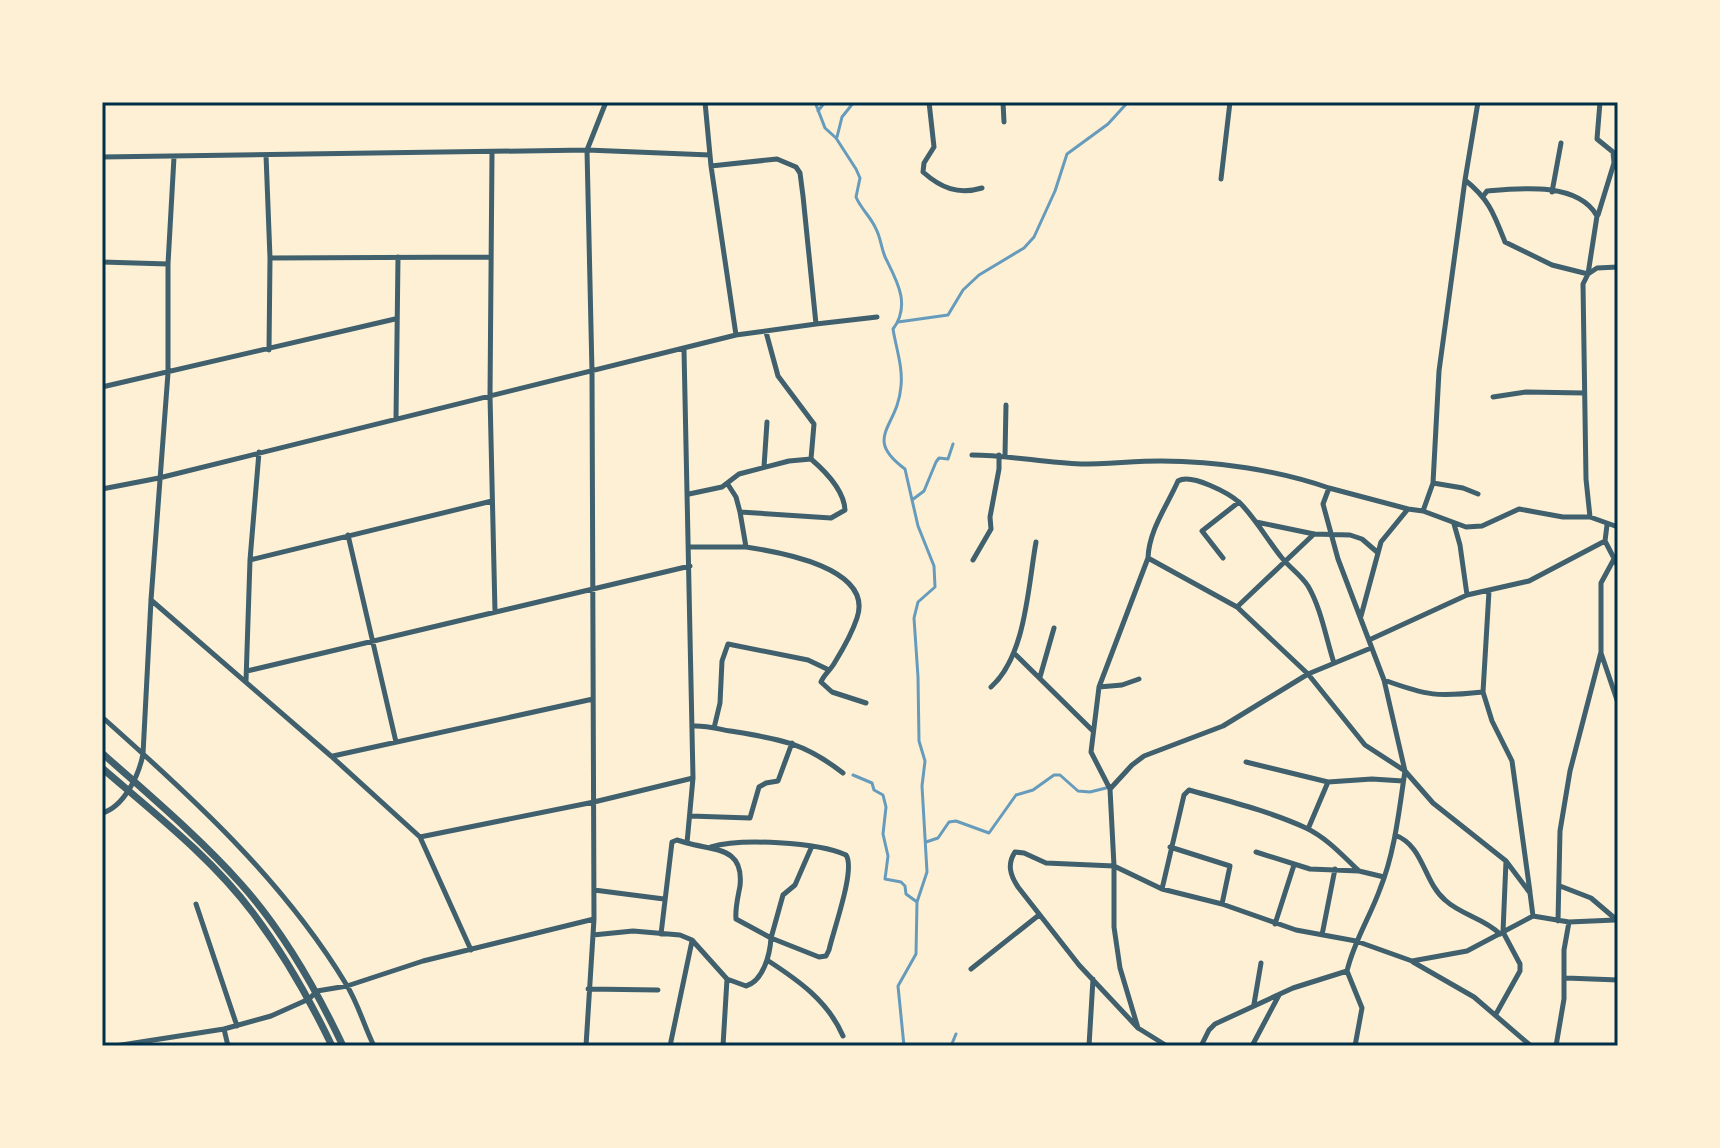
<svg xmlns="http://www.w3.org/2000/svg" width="1720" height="1148" font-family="'DM Sans',sans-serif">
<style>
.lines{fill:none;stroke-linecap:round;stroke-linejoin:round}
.stream{stroke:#669bbc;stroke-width:3}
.minor{stroke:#3f606c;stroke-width:5}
.tertiary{stroke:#3f606c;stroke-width:7}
.neatline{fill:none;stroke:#003049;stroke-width:3}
</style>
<rect width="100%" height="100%" fill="#fdf0d5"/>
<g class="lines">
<path class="stream" d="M815 102 825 128 836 138 856 169 860 178 856 197C861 209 871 217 876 229 881 238 881 249 886 259 897 281 911 305 893 329 896 348 903 367 901 386 898 428 862 437 905 469L918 526 934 566 935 587 918 602 914 618 918 677 919 741 925 761 922 786 927 872 917 902 916 954 898 986 904 1046
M818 111 825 102
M837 137 842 117 854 102
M898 322 948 315 963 290 979 275 1024 248 1034 237 1055 191 1067 154 1108 124 1128 102
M912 500 924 491 936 462 939 458 948 459 953 444
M853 775 872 783 874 790 883 795 886 807 883 834 888 856 885 879 901 882 905 886 906 894 917 902
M926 842 938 838 949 822 956 821 989 833 1016 795 1033 790 1054 775H1060L1078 791 1090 792 1106 788
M951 1046 956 1034"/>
<path class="minor" d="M705 102 711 166 736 335
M929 102 934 147 924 163 923 172C941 188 958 195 982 188
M1003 102 1004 122
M1478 102 1465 180C1489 199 1494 214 1505 242L1552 265 1588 274 1597 268 1618 267
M492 153 490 396 495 612
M266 155 270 258 269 350
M102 157 587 150 710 155
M711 166 777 159 796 167 800 173 803 196 816 324 877 317
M1221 179 1230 102
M1552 192 1561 143
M1484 195 1487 191C1521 188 1578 182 1597 216L1588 274 1583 284 1586 479 1590 517
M1598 215 1614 163 1613 152 1597 139 1600 102
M270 258 491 257
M102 262 168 264
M102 387 395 319
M1493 397 1526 392 1584 393
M396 418 398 257
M972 455C1009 455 1045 463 1081 464 1108 464 1135 461 1161 461 1216 461 1277 470 1329 488
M1005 455 1006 405
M764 467 767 422
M727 483 736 497 740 512
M1433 483 1463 488 1478 494
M102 489 159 478 736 335 816 324
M689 494 722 487 739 474 789 461 811 459
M1408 509 1329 488 1323 504 1338 559 1384 680 1405 771 1433 803 1506 861 1530 893 1533 916
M1423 511 1433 483 1439 371 1465 180
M1256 522 1314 534 1350 535 1362 539 1377 552
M1454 524 1460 545 1467 595
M1607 525 1605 541 1618 566
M348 535 396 742
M690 547H746L740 512 831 518 845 510C844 490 825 471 811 459L814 424 778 376 766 332
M746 547C780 552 874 568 857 618 852 633 843 649 835 662 831 670 824 674 821 682L832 692 866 703
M1148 558 1237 607 1308 674 1365 745 1405 771C1399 810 1395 852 1380 889 1370 917 1354 941 1347 971L1293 988 1215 1024 1209 1030 1201 1046
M1223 558 1202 531 1239 502
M250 560 492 501
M973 560 991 529 990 517 999 469V455
M1489 591 1483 692 1492 721 1512 761 1530 892
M151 600 331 756 420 837 471 950
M1237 607 1314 534
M1361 616 1381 542 1408 509 1423 511 1466 527 1482 526 1519 509 1563 517H1590L1618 527
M1369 640 1467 595 1529 581 1605 541
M1014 653 1092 730
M1601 653 1618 703
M247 671 690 566
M1040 677 1054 628
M1384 680C1428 696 1437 697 1483 692
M246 681 250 560 259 452
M991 687C1026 656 1028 586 1036 542
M1099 687 1122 685 1139 679
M102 717C192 797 283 880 346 984 358 1003 364 1026 374 1046
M692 726C706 725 718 729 730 731 779 739 803 742 843 773
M714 728 720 703 722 661 728 644 808 660 829 670
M333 756 593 699
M1246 762 1328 782
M1110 789 1091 752 1099 687 1148 558C1149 530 1167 506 1178 481 1191 473 1229 493 1240 503 1256 519 1268 541 1282 558 1290 568 1301 575 1308 586 1321 608 1326 638 1334 663
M102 813C124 807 139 775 143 754L151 600 168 373V264L174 157
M690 816 750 818 759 787 766 783 778 781 792 743
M1308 829 1328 782 1372 779 1403 781
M1395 835C1424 846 1423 881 1445 900 1461 915 1484 918 1500 934
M420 837 594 802 693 778
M711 847C740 838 818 842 846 855 856 869 833 931 829 950L826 956 819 957 771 938 783 895 795 885 812 846
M1170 847 1230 866 1222 904
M1256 852 1310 869 1359 871 1384 877
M1560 886 1591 898 1618 921
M1162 889 1184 795 1189 790C1228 801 1269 811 1306 828 1327 838 1343 856 1359 871
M594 890 664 899
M196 904 237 1026
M1558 921 1560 831 1570 771 1601 652V583L1614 559
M1275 924 1294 865
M661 934 672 842 677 840 687 843
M593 935 633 931 680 935 692 940 727 979 746 986C763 981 770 955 771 938L736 919C735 908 738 897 740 886 744 847 716 851 687 843L693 778 684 350
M1322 935 1335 869
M767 960C798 980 828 1001 843 1036
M1413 962 1474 997 1531 1046
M971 969 1039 915
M1347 971 1362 1008 1355 1046
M1566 978 1618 980
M588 989 658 990
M1254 1004 1261 963
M1496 1014 1520 971V964L1503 932 1506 861
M1138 1028 1079 965 1018 887C1010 875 1007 864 1015 852L1024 853 1046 863 1114 866 1162 889 1222 904 1296 930 1356 941 1412 961 1467 951 1533 916 1569 922 1615 920
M224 1029 228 1046
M115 1046 224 1029 271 1016 309 999 317 991 347 986 423 961 594 919
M586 1046 594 919 592 372 587 150 606 102
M670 1046 692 941
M723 1046 727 979
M1089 1046 1093 979
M1167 1046 1138 1028 1120 968 1114 927V866L1110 789 1132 765 1144 756 1223 726 1308 674 1371 648
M1252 1046 1279 995
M1556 1046 1564 999V950L1569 922"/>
<path class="tertiary" d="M102 753C149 795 199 837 241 884 284 932 316 989 343 1046
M102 768C154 813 212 858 253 913 284 954 310 1000 332 1046"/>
</g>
<rect width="1720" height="1148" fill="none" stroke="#fdf0d5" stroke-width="208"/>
<rect x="104" y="104" width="1512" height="940" class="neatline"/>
</svg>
